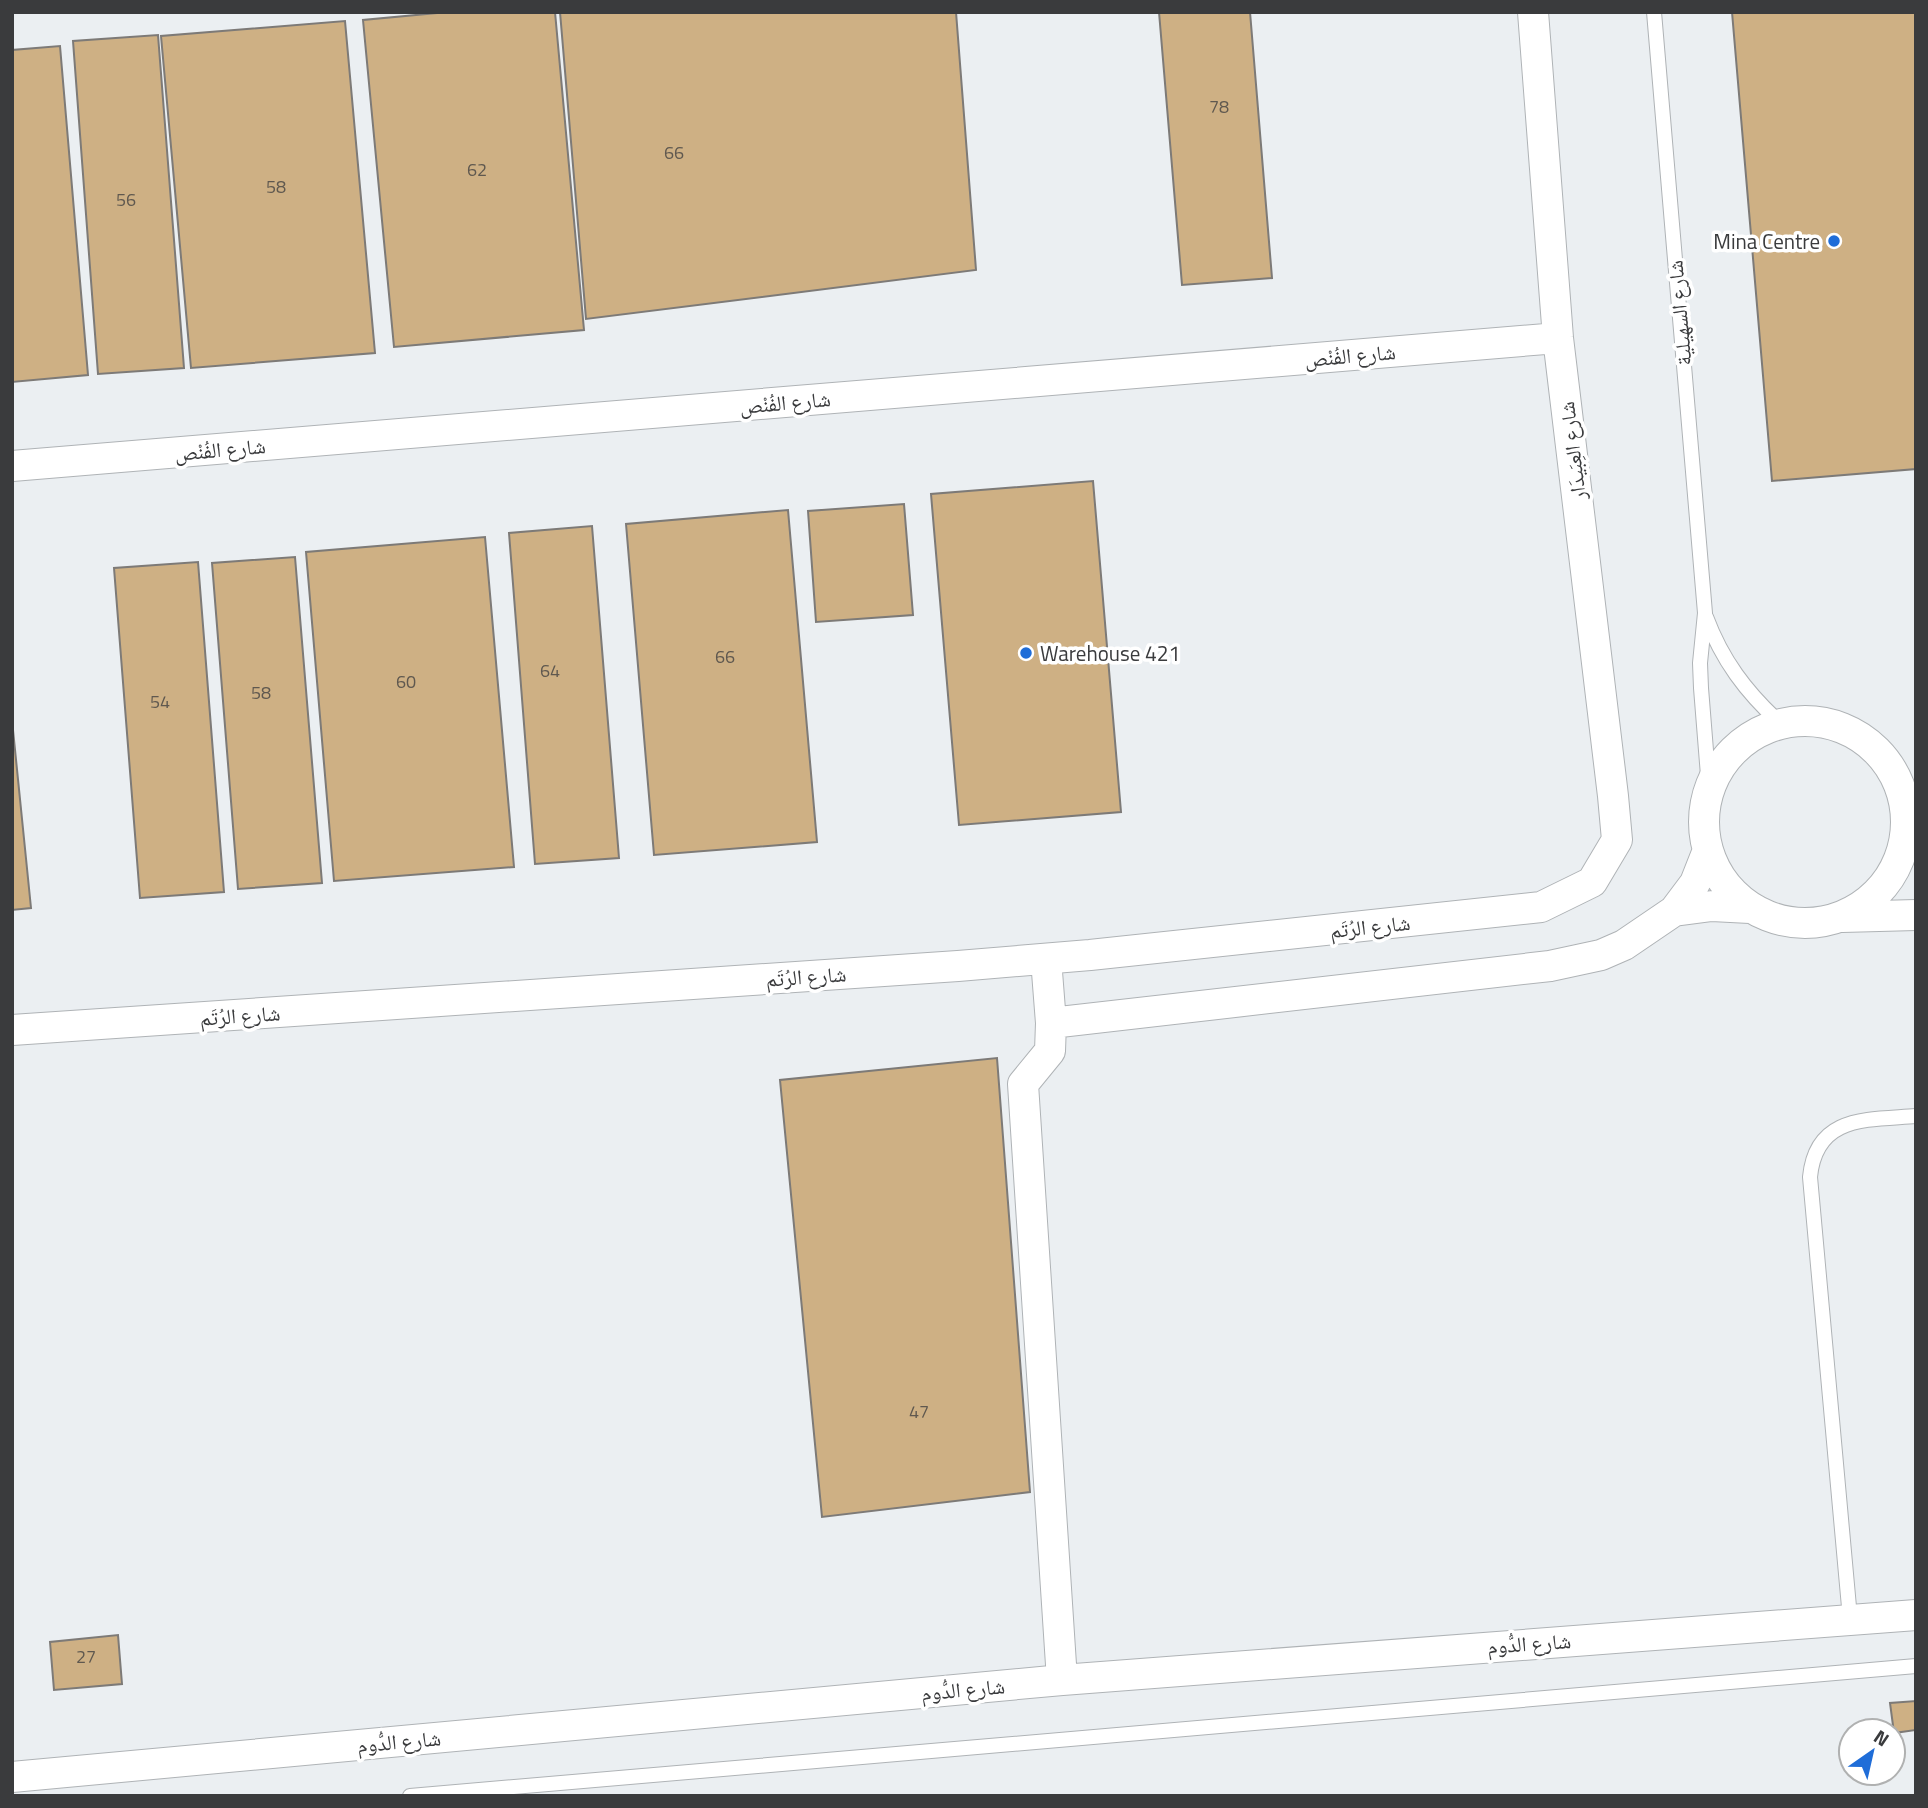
<svg xmlns="http://www.w3.org/2000/svg" width="1928" height="1808" font-family="'Titillium Web','Noto Naskh Arabic',sans-serif">
<style>
.building{fill:#ceb084;stroke:#7d7a77;stroke-width:2}
.lines{fill:none;stroke-linecap:round;stroke-linejoin:round}
.service-casing{stroke:#afb3b6;stroke-width:16}
.minor-casing{stroke:#afb3b6;stroke-width:32}
.service{stroke:#fff;stroke-width:14}
.minor{stroke:#fff;stroke-width:30}
.poi-dot{fill:#1f6dd8;stroke:#fff;stroke-width:2.5}
.labels{text-anchor:middle;dominant-baseline:central;stroke-width:7;stroke-linejoin:round;paint-order:stroke}
.number-label{font-size:18px;fill:#5f584f}
.poi-label{font-size:21px;fill:#3a3b3d;stroke:#fff;text-anchor:end}
.street-label{font-size:21px;fill:#3a3b3d;stroke:#fff}
</style>
<rect width="100%" height="100%" fill="#ebeff2"/>
<path class="building" d="M448 12H555L584 330 394 347 363 20Z
M560 12H956L976 270 586 319Z
M1159 12H1250L1272 278 1182 285Z
M1732 12H1916V469L1772 481Z
M345 21 375 353 191 368 161 36Z
M158 35 184 368 98 374 73 41Z
M60 46 88 375 12 382V50Z
M1093 481 1121 812 959 825 931 494Z
M904 504 913 615 816 622 808 511Z
M788 510 817 842 654 855 626 524Z
M592 526 619 858 535 864 509 533Z
M485 537 514 867 334 881 306 552Z
M295 557 322 883 238 889 212 563Z
M198 562 224 892 140 898 114 568Z
M12 720 31 908 12 910Z
M997 1058 1030 1492 822 1517 780 1080Z
M118 1635 122 1684 54 1690 50 1642Z
M1916 1701V1730L1894 1733 1890 1703Z"/>
<g class="lines">
<defs>
<path id="service" d="M1654 12 1705 613 1700 663 1701 688 1709 788
M1706 617C1722 660 1746 692 1780 723
M1850 1618 1810 1177C1816 1115 1867 1120 1916 1116
M410 1796 1916 1666"/>
<path id="minor" d="M12 466 1558 338
M1704 822a101 101 0 1 1 202 0a101 101 0 1 1-202 0Z
M1674 911 1712 906 1750 908
M1842 917 1916 915
M1046 959 1051 1023 1050 1051 1023 1084 1062 1680
M1051 1023 1550 966 1601 955 1624 945 1674 911 1695 883 1708 850
M12 1030 958 966 1090 955 1541 907 1592 882 1617 840 1613 796 1558 338 1533 12
M12 1777 1062 1680 1916 1615"/>
</defs>
<use href="#service" class="service-casing"/>
<use href="#minor" class="minor-casing"/>
<use href="#service" class="service"/>
<use href="#minor" class="minor"/>
</g>
<g class="poi-dot">
<circle cx="1834" cy="241" r="7"/>
<circle cx="1026" cy="653" r="7"/>
</g>
<g class="labels">
<g class="number-label">
<text x="1219" y="106">78</text>
<text x="674" y="152">66</text>
<text x="477" y="169">62</text>
<text x="276" y="186">58</text>
<text x="126" y="199">56</text>
<text x="725" y="656">66</text>
<text x="550" y="670">64</text>
<text x="406" y="681">60</text>
<text x="261" y="692">58</text>
<text x="160" y="701">54</text>
<text x="919" y="1411">47</text>
<text x="86" y="1656">27</text>
</g>
<g class="poi-label">
<text x="1820" y="241">Mina Centre</text>
<text x="1040" y="653" text-anchor="start">Warehouse 421</text>
</g>
<g class="street-label">
<text transform="translate(1679 313) rotate(-95)">شارع السهيلية</text>
<text transform="translate(1350 355) rotate(-5)">شارع الفُنْص</text>
<text transform="translate(785 402) rotate(-5)">شارع الفُنْص</text>
<text transform="translate(220 449) rotate(-5)">شارع الفُنْص</text>
<text transform="translate(1572 451) rotate(-97)">شارع العِبَيدَار</text>
<text transform="translate(1370 926) rotate(-6)">شارع الرُتَم</text>
<text transform="translate(806 976) rotate(-4)">شارع الرُتَم</text>
<text transform="translate(240 1015) rotate(-4)">شارع الرُتَم</text>
<text transform="translate(1529 1643) rotate(-4)">شارع الدُّوم</text>
<text transform="translate(963 1689) rotate(-5)">شارع الدُّوم</text>
<text transform="translate(399 1741) rotate(-5)">شارع الدُّوم</text>
</g>
</g>
<rect width="1928" height="1808" fill="none" stroke="#3a3b3d" stroke-width="28"/>
<g transform="translate(1872 1752) rotate(34)"><circle r="33" fill="#ffffff" stroke="#b0b1b1" stroke-width="2"/>
<path d="M0-5L12 26L0 18L-12 26Z" fill="#1f6dd8"/>
<text y="-10" font-size="19" font-weight="bold" text-anchor="middle" fill="#3a3b3d">N</text>
</g>
</svg>
